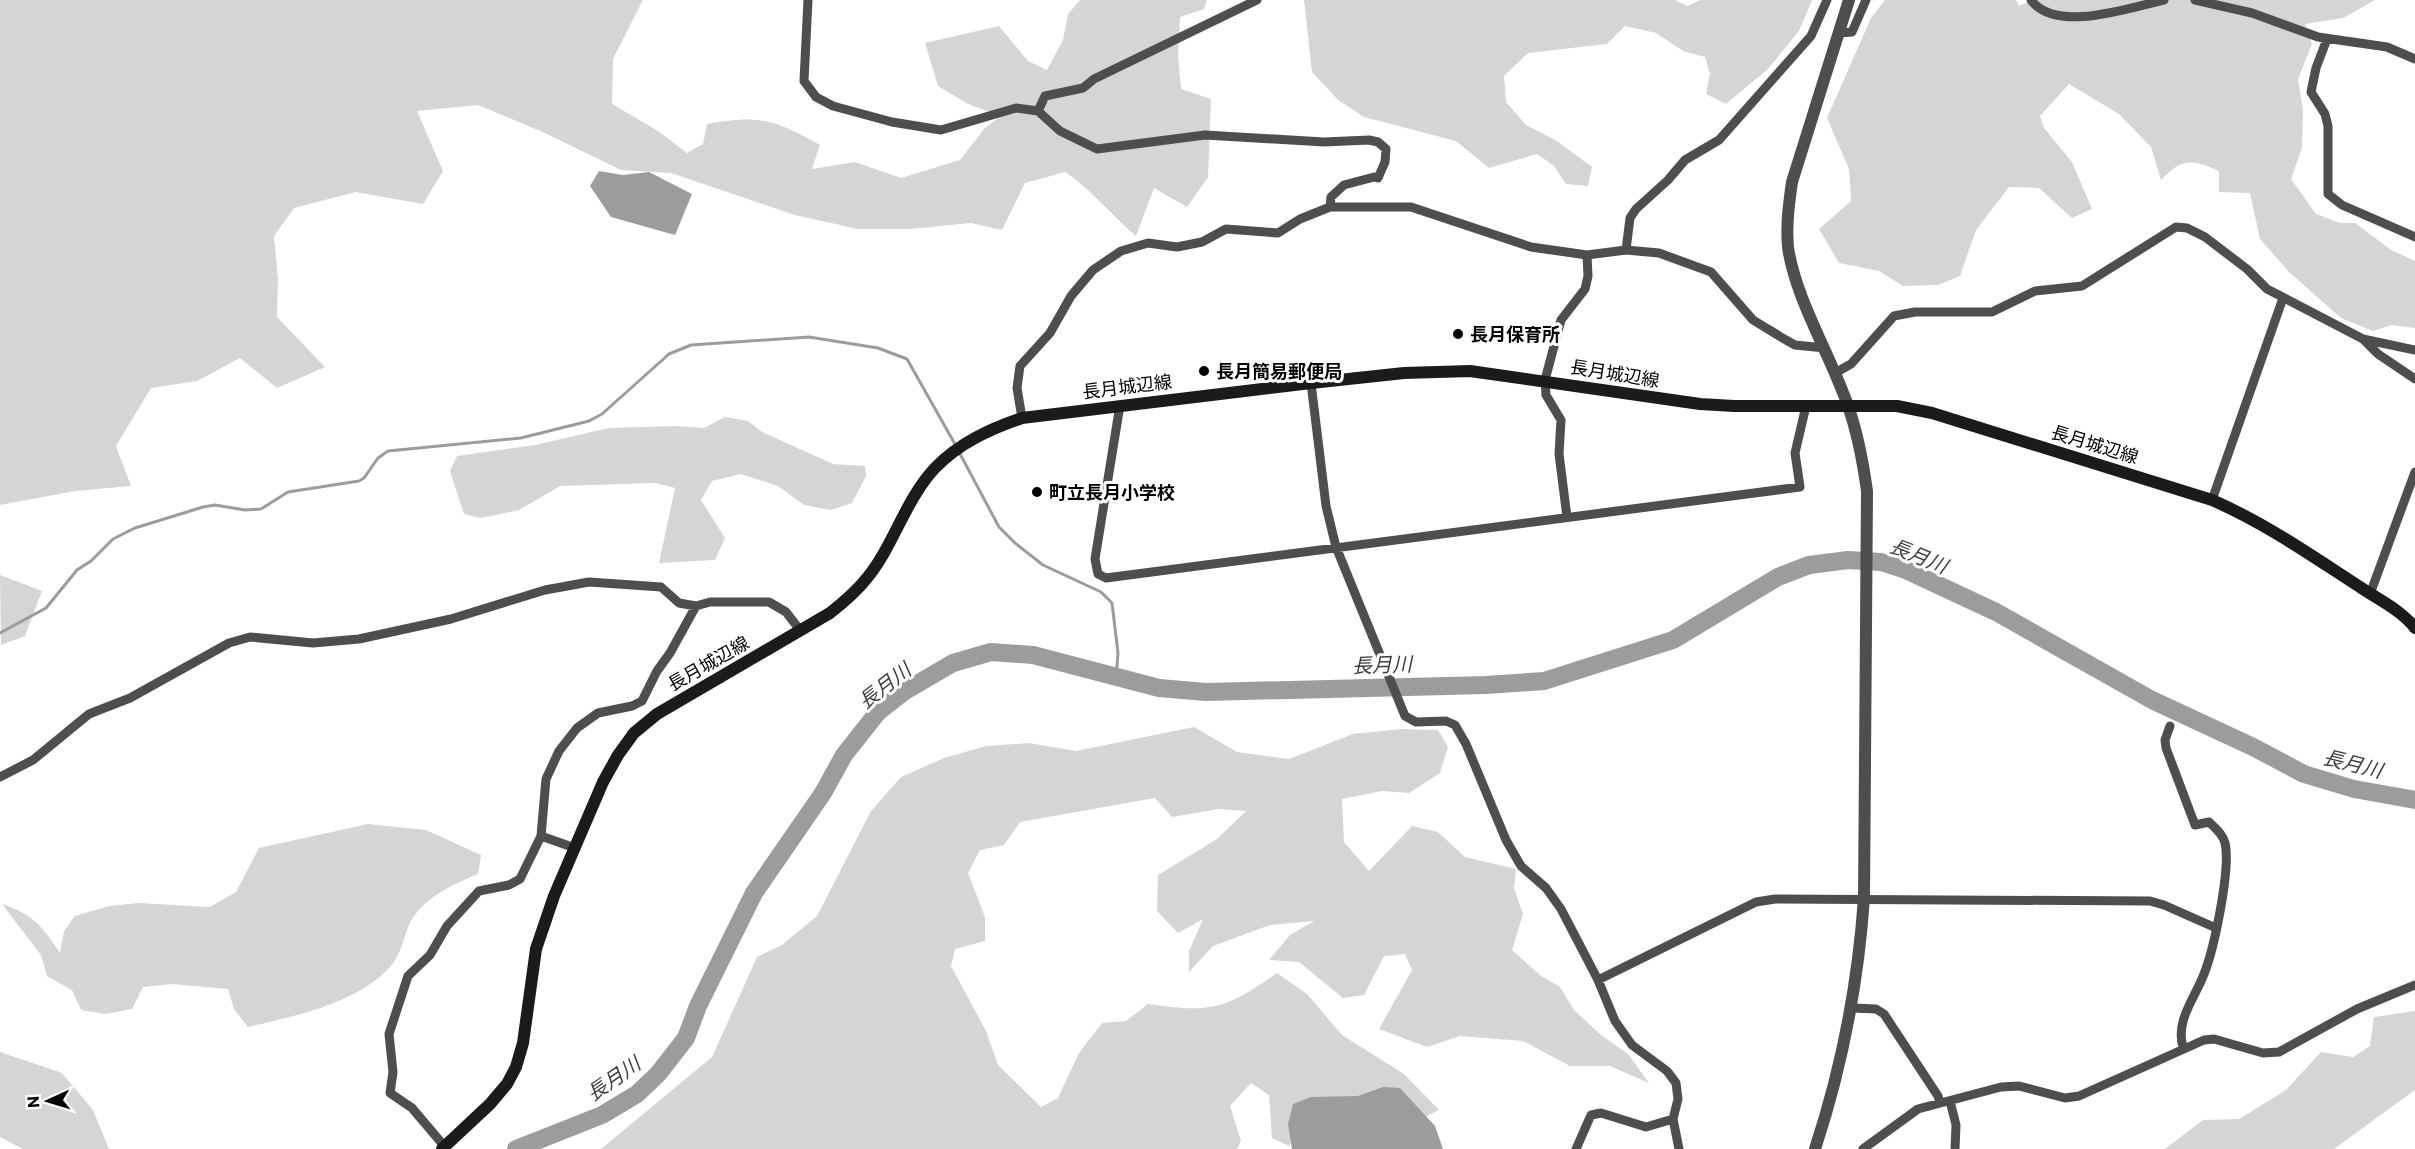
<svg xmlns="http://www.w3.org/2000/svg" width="2415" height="1149" font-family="Commissioner,'Noto Sans JP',sans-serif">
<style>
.green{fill:#d5d5d5}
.water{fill:#9c9c9c}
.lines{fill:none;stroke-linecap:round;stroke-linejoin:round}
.stream{stroke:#9c9c9c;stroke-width:3}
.river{stroke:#9c9c9c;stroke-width:18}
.minor{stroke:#4e4e4e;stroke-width:9}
.tertiary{stroke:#4e4e4e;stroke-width:12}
.secondary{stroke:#1b1b1b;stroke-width:12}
.poi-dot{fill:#000;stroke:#fff;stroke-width:2}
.labels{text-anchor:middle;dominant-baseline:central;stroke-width:6;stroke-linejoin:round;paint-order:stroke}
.poi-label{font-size:18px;font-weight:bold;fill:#000;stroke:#fff;text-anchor:start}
.street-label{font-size:18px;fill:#000;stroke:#fff}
.water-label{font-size:20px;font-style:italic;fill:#3d3d3d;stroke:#fff}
</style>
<rect width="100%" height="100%" fill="#fff"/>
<path class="green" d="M0 0H643L613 59 612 104 658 131 687 153 703 144 707 124C759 114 775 120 820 145L812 169 855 162 901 178 960 160 985 128 1001 116 968 104 938 86 925 43 999 26 1028 61 1047 70 1063 40 1068 14 1080 0H1207L1204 9 1180 17 1178 55 1181 89 1211 99 1208 177 1187 207 1154 188 1136 236C1111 215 1092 190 1065 172L1025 183 1002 230 971 223 910 229H858L795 215 671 173 621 170 545 133 478 105 417 111 443 171 423 204 356 192 294 208 274 236 278 279 277 317 325 367 277 388 240 358 197 381 151 388 116 446 131 486 75 491 0 505Z
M1304 0H1675L1687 6 1701 0H1812L1799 31 1768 69 1726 104 1706 94 1710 74 1705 57 1683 51 1656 33 1625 26 1607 44 1528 53 1504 76 1506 102 1526 125 1557 141 1592 167 1588 186 1566 184 1554 166 1537 154 1489 168 1456 141 1364 117 1338 100 1312 72Z
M1885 0H2016L2019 6 2033 0H2375L2343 18 2305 24 2312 44 2298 79 2303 110 2302 148 2291 179 2316 214 2340 223H2355L2391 250 2415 261V328L2392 325 2373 331 2341 318 2289 272 2260 239 2250 193 2219 192V171C2192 159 2182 158 2161 180L2151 147 2119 114 2069 84 2040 116 2044 128 2072 162 2092 209 2072 218 2039 188 2009 187 1976 230 1960 276 1938 285 1903 286 1879 271 1839 263 1819 229 1851 201 1849 169 1827 118 1871 18Z
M725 417 748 421 762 432 833 464 865 466 866 476 852 503 831 510 804 505 778 486 741 474 712 481 701 500 725 538 715 560 659 563 675 488 655 483 560 486 519 510 481 518 464 514 450 471 457 456 535 445 609 428 675 426 704 428Z
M0 575 42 591 25 636 1 645Z
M1194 727 1237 752 1289 759 1353 734 1401 729 1438 730 1448 747 1440 773 1409 793 1382 791 1342 799 1344 842 1369 871 1412 826 1438 832 1465 857 1516 869 1514 888 1523 914 1512 950 1540 975 1560 987 1574 1010 1601 1035 1628 1054 1649 1083 1610 1066H1570L1523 1041 1460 1036 1427 1047 1379 1029 1412 970 1405 954 1384 956 1364 995 1343 998 1299 962 1269 960 1290 935 1314 921 1270 925 1213 946 1189 972V951L1203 919 1178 933 1157 911 1158 875 1217 839 1246 811 1219 809 1172 817 1155 798 1020 822 1004 845 980 850 968 873 985 917V941L955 949 951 966 986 1031 998 1065 1041 1107 1058 1098 1079 1053 1102 1023 1126 1021 1148 1004C1211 1013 1225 1010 1277 973L1307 994 1342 1035 1404 1074 1439 1110 1410 1125 1306 1114 1289 1146 1272 1138 1269 1095 1251 1083 1230 1106 1241 1141 1237 1149H601L712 1057 757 957 782 945 817 916 871 811 901 777 944 758 986 746 1029 743 1076 751Z
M368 824 426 830 481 855 478 874C453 884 421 899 409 925 403 939 401 955 390 967 356 1004 295 1016 248 1027L234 1009 228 989 172 984 143 987 132 1009 105 1014 81 1010 72 990 47 976 41 955 2 904C33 914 43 927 60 953L64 931 75 916 109 906 139 903 210 907 236 892 259 848Z
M2415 1011V1090L2334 1149H2165L2203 1120 2239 1119 2286 1090 2321 1052 2353 1057 2370 1046 2374 1017Z
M0 1052 62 1073 93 1110 109 1149H23L0 1137Z"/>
<path class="water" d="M599 171 623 175 649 172 692 194 675 235 611 217 590 186Z
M1383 1087 1400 1088 1435 1126 1443 1149H1292L1288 1124 1293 1104 1311 1097 1358 1096Z"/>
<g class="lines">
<path class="stream" d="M959 452 999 527 1015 543 1043 565 1101 592 1112 603 1118 653 1116 678
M0 633 46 608 77 570 91 561 113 539 135 528 203 507 215 505 245 510 261 509 288 492 359 481 364 478 378 458 388 451 521 438 589 421 602 414 669 354 691 345 809 337 878 348 907 359 956 446"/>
<path class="river" d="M516 1149 602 1115 637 1094 658 1074 686 1038 698 1006 754 893 823 793 844 755 878 712 905 691 953 663 991 652 1033 655 1159 688 1206 692 1486 685 1544 681 1673 640 1778 577 1809 565 1848 560 1881 562 1906 570 1996 612 2152 700 2253 747 2304 774 2354 789 2415 800"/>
<path class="minor" d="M808 0 804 81 816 97 833 106 892 122 941 130 1016 108 1038 111 1060 131 1097 149 1205 135 1324 142 1369 140 1378 142 1386 149 1385 162 1378 178 1374 177 1344 185 1331 197 1330 207
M2031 0C2056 34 2131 7 2164 0
M2195 0 2252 13 2318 37 2387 47 2415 59
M1839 33 1852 32 1866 0
M2327 39 2316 68 2311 92 2325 114 2328 126V194L2342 205 2415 237
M1038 111 1045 96 1083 88 1094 79 1257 0
M1626 250 1630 218 1636 209 1668 180 1685 160 1719 140 1811 36 1827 0
M2363 339 2415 350
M1835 373 1851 364 1894 316 1915 312H1992L2035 291 2082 286 2176 227 2187 228 2205 237 2247 269 2267 289 2363 339 2378 354 2415 379
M1311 383 1326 506 1336 547 1405 716 1416 722 1446 721 1455 725 1466 744 1506 840 1521 866 1546 888 1561 909 1598 980 1615 1021 1632 1045 1667 1071 1676 1083 1678 1099 1673 1119 1679 1149
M1120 405 1095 559 1098 574 1106 578 1800 487 1795 453 1806 406
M1022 418 1017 388 1020 366 1050 333 1071 296 1093 270 1121 251 1148 243 1177 247 1202 242 1226 229 1278 233 1300 219 1330 207H1411L1531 247 1587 255 1626 250 1659 253 1711 272 1753 320 1786 340 1795 345 1825 348
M2212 500 2283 298
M1567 517 1559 454 1561 420 1546 395 1545 380 1561 320 1585 289 1588 276 1587 255
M2370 594 2415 472
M2170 726 2165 740 2166 748 2195 825 2209 822C2215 828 2223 834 2225 843 2231 869 2214 949 2204 974 2195 998 2175 1021 2183 1047
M0 777 33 760 89 714 130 698 229 643 250 637 313 643 359 639 451 619 545 590 589 582 661 587 679 603 696 606 710 602H769L786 612 800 630
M541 836 575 848
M1598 980 1756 902 1775 899 2150 901 2164 905 2216 928
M1852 1008 1876 1009 1884 1014 1938 1096 1940 1103
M1950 1101 1956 1125 1955 1149
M445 1147 412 1108 390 1093 393 1072 389 1034 408 976 430 955 447 926 479 891 509 885 520 879 541 836 546 779 559 751 577 728 598 713 632 706 642 701 657 671 670 653 696 606
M1576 1149 1591 1115 1601 1113 1646 1127 1673 1119
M1863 1149 1918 1109 2001 1087 2019 1086 2065 1098 2079 1096 2204 1040 2214 1039 2263 1053 2279 1052 2357 1009 2415 985"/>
<path class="tertiary" d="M1815 1149C1842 1067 1858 985 1864 898L1867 491C1863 462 1858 434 1848 406 1831 356 1795 298 1788 247 1786 225 1789 203 1792 182L1849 0"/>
<path class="secondary" d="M442 1149 490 1104 507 1084 516 1067 523 1043 536 949 554 896 603 782 618 755 634 733 657 714 830 613C844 602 856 592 867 578 894 545 905 500 935 468 959 443 990 429 1022 418L1311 383 1404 373 1470 371 1700 404 1734 406H1897L1932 413 2212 500C2265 523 2312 556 2360 587 2379 600 2401 610 2415 628"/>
</g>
<g class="poi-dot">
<circle cx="1458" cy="334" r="6"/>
<circle cx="1204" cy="371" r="6"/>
<circle cx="1037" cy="492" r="6"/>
</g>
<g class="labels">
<g class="poi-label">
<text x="1470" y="334">長月保育所</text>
<text x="1216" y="371">長月簡易郵便局</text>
<text x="1049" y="492">町立長月小学校</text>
</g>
<g class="street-label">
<text transform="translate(1615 373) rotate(9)">長月城辺線</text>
<text transform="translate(1127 386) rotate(-7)">長月城辺線</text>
<text transform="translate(2095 444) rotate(17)">長月城辺線</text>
<text transform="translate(708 663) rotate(-30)">長月城辺線</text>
</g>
<g class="water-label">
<text transform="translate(1919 555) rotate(22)">長月川</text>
<text transform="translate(1382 664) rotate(-2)">長月川</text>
<text transform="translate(884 685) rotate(-38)">長月川</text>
<text transform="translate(2353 763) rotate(14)">長月川</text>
<text transform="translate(613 1078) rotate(-35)">長月川</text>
</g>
</g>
<g transform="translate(48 1101) rotate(266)" stroke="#ffffff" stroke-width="4.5" paint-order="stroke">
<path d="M0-4.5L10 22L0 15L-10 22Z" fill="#000000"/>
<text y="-9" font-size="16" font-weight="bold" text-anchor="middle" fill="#000000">N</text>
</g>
</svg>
